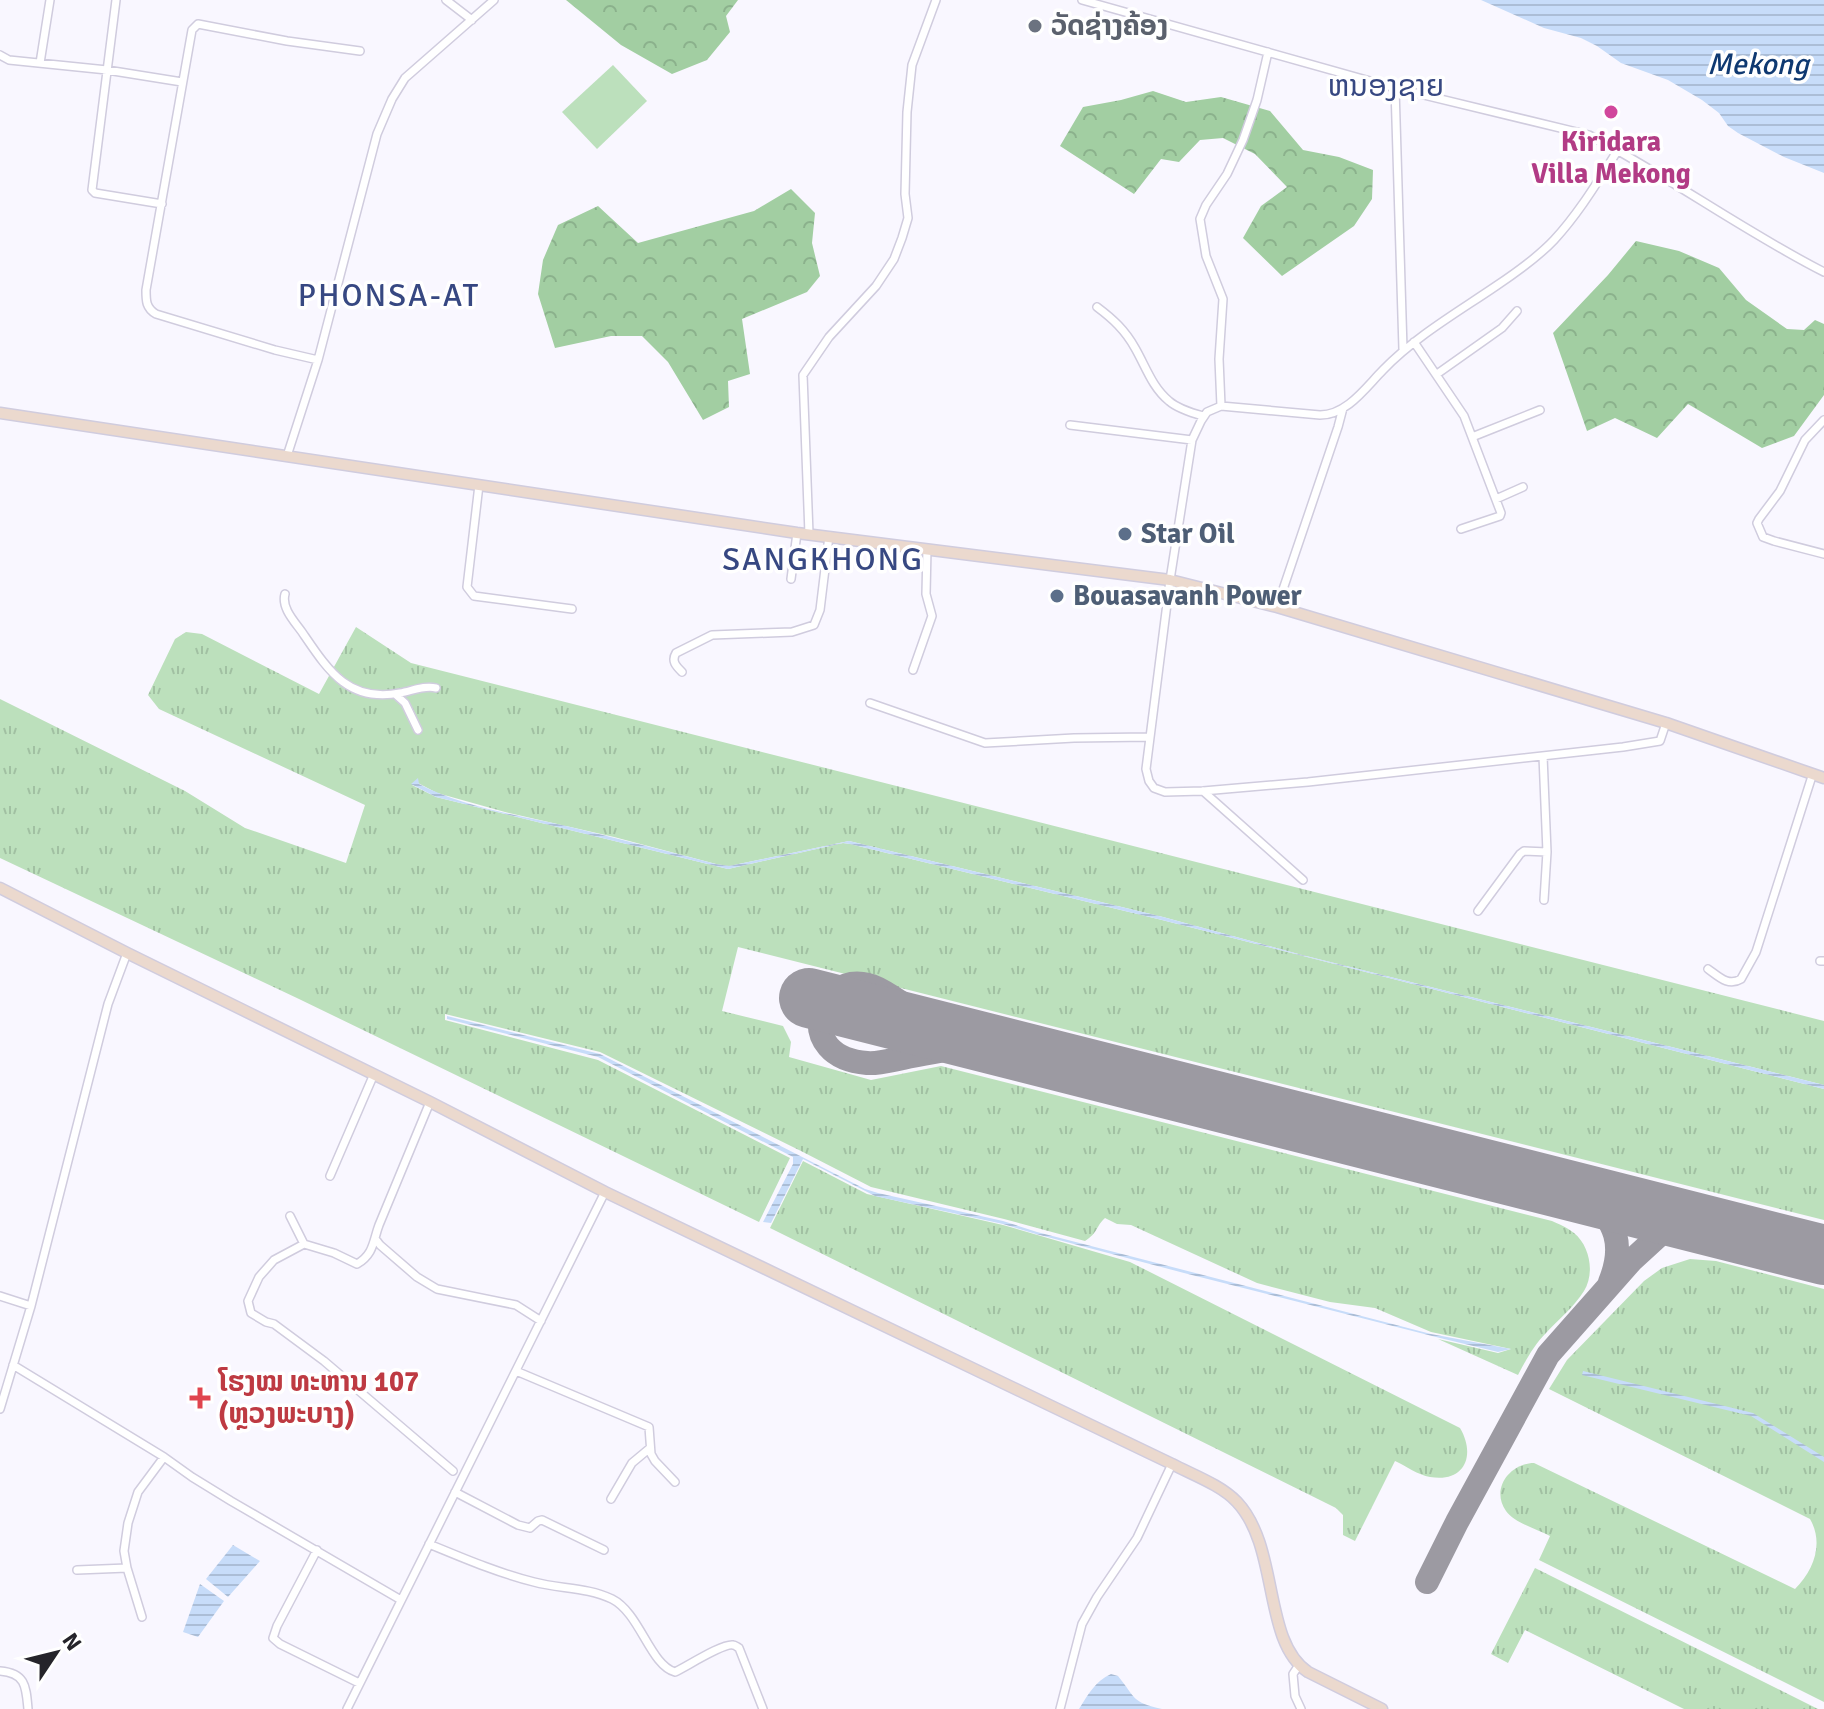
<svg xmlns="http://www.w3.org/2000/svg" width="1824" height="1709" font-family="Signika,'Noto Sans Lao',sans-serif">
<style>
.grass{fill:url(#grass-tufts)}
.forest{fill:url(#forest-crowns)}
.pitch{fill:#bce0bc}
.water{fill:url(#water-rules)}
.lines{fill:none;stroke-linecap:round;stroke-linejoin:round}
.taxiway{stroke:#9c9aa2;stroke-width:24}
.runway{stroke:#9c9aa2;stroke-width:60}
.street-casing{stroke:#d0ccde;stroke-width:10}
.secondary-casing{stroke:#d0ccde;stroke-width:13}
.street{stroke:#fff;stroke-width:7}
.secondary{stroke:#ebd9ce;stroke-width:10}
.worship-dot{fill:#6b7280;stroke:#fff;stroke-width:3}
.hotel-dot{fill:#d1479c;stroke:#fff;stroke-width:3}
.service-dot{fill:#5c6f8a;stroke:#fff;stroke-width:3}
.health-dot{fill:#e0444e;stroke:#fff;stroke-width:3}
.labels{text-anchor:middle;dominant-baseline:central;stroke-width:7;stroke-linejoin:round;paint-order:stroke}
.worship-label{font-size:28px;font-weight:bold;fill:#5b616d;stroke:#fff;text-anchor:start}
.hotel-label{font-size:28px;font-weight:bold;fill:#b23c85;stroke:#fff}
.service-label{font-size:28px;font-weight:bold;fill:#4e5e75;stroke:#fff;text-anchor:start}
.health-label{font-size:28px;font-weight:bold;fill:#be3a42;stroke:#fff;text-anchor:start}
.water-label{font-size:30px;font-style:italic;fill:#0f3971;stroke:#fff}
.neighbourhood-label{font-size:30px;fill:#374882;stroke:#fff}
.quarter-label{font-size:32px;letter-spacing:2px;fill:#374882;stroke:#fff}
</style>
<defs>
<pattern id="grass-tufts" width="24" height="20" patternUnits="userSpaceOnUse" patternTransform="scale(2)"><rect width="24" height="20" fill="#bce0bc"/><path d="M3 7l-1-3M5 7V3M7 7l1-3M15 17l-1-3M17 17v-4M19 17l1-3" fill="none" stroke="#a1c0a2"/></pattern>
<pattern id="forest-crowns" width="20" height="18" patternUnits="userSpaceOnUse" patternTransform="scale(2)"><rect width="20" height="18" fill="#a2cea2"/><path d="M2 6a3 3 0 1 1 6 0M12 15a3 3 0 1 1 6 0" fill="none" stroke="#8bb18c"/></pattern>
<pattern id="water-rules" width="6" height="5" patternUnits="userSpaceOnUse" patternTransform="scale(2)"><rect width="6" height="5" fill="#c7dcf9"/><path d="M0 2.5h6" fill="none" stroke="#abbdd6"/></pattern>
</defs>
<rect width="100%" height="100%" fill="#f9f7ff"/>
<path class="grass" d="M356 627 411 663 1824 1021V1085L1302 955 1163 917 849 841 729 866 716 864 614 837 505 812 437 793 418 783 412 785 436 797 728 869 843 843 850 844 1162 920 1824 1089V1220L738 947 722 1011 783 1026 791 1042 789 1057 871 1080 941 1066 1552 1221C1559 1224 1568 1228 1574 1233 1590 1246 1595 1273 1584 1291 1574 1307 1559 1319 1546 1333 1534 1345 1526 1360 1518 1375L1438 1339 1498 1353 1511 1349 1431 1332 1375 1308 1330 1302 1257 1283 1131 1225 1117 1224 1105 1218C1096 1226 1098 1233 1085 1241L1004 1219 871 1187 801 1151 600 1052 445 1014V1020L598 1060 790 1158 759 1222 299 999 0 858V699L185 791 245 828 346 863 365 805 159 709 148 695 175 639 186 632 202 634 319 694Z
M803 1161 867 1194 1003 1225 1130 1262 1460 1428C1476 1455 1465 1483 1430 1477 1418 1475 1406 1466 1395 1461L1355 1541 1343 1535V1515L1336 1508 770 1228Z
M1690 1259 1716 1261 1824 1289V1702L1539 1560 1550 1536C1536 1529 1515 1523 1506 1511 1490 1488 1511 1463 1534 1463L1795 1589C1814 1570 1824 1543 1810 1519L1549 1389 1567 1360 1644 1281 1662 1268Z
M1535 1568 1818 1709H1684L1525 1630 1508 1663 1491 1654Z"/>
<path class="forest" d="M566 0H738L726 16 730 32 707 60 672 74 621 45Z
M1153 91 1186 102 1221 97 1270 111 1303 150 1339 157 1373 170 1372 199 1354 226 1282 276 1243 238 1261 206 1287 187 1255 154 1223 138 1200 140 1179 162 1161 159 1134 194 1060 146 1083 107 1121 100Z
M791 189 815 213 812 243 820 276 807 292 742 319 750 374 728 381 729 407 703 420 668 362 642 336H611L555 348 538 294 543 260 558 225 598 206 638 243 754 211Z
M1636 241 1679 251 1719 268 1746 300 1787 329 1804 330 1815 320 1824 324V395L1794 436 1762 448 1688 404 1657 438 1615 418 1587 431 1553 333 1608 275Z"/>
<path class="pitch" d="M613 65 647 101 597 149 562 112Z"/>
<path class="water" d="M1481 0H1824V173L1784 157 1738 133 1728 126 1719 113 1702 100 1668 80 1621 63 1597 46 1581 38 1544 28Z
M418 778 419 784C463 807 517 815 566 826 617 838 666 851 716 864L729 866 849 841 1163 917 1302 955 1824 1085V1089L1162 920 850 844 843 843 728 869 436 797 411 784Z
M447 1016 600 1054 865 1189 878 1193 1003 1221 1037 1232 1431 1334 1511 1349 1498 1352 1436 1337 1184 1273 1036 1234 1003 1224 875 1196 803 1159 771 1223 763 1222 793 1164V1157L598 1057 447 1019Z
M1583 1371 1753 1413 1824 1457V1462L1751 1416 1582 1375Z
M233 1545 260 1561 228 1597 206 1579Z
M200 1584 224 1601 198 1637 183 1632Z
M1111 1674 1118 1676C1136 1698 1131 1702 1162 1709H1079C1088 1695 1095 1681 1111 1674Z"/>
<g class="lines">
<path class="taxiway" d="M952 1034C935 1023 917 1013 900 1002 890 996 879 987 868 985 817 972 792 1057 867 1063 879 1064 892 1060 903 1058 927 1053 951 1049 975 1045L993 1044 1007 1048
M1588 1195C1616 1222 1625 1245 1610 1282
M1427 1582 1457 1522 1548 1355 1631 1261 1678 1218"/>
<path class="runway" d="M809 998 1824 1255"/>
<defs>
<path id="street" d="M116 0 92 190 95 193 162 204
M446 0 472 20
M1082 0 1395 88 1589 135C1670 177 1743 231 1824 272
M0 55 9 60 107 70 182 82
M40 63 50 0
M1395 88 1403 349
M1618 150C1598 181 1579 213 1554 240 1537 258 1517 272 1496 286 1458 312 1416 336 1383 370 1366 387 1347 415 1320 415L1221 406 1207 412 1201 421 1192 440 1170 580 1146 769 1149 781 1154 788 1165 792 1203 791 1308 782 1623 747 1660 741 1666 723
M1097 307C1113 319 1125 330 1135 348 1146 367 1152 387 1169 401 1178 409 1192 413 1203 416
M1414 342 1464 416 1501 513 1500 516 1461 529
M318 360 275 350 156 314C146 308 146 301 146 290L192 30 198 24 287 41 360 51
M1437 374 1502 328 1517 311
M1221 406 1219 359 1223 299 1206 256 1200 219 1206 205 1227 174 1243 140 1257 100 1268 52
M1824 420 1805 440 1780 491 1759 519 1757 523 1763 537 1774 541 1824 554
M1070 425 1192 440
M1472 437 1540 410
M287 456 318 360 377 134 392 99 405 78 494 0
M479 485 467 587 474 596 572 609
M1496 499 1523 487
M809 534 803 375 829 337 876 286 894 259 902 238 908 218 905 194 907 112 912 65 936 0
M791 579 797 533
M285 594C281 608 295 622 302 632 328 670 348 703 400 693 412 691 424 685 436 688
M1277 607 1338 427 1343 408
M913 670 932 616 926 594 927 549
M682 672C676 666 671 661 676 653L712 635 792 632 814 625 820 610 829 536
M395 694 405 703 418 730
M870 703 985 743 1074 738 1149 737
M1543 756 1547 852 1544 900
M1203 791 1303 880
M1478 911 1520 854 1524 851 1547 852
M1820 961H1824
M1708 969C1718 976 1728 987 1741 979L1756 952 1813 773
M430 1102 379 1225C373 1241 374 1254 357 1264L334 1253 304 1244 274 1260 259 1277 248 1301 251 1313 266 1322 274 1324 324 1361 453 1471
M330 1176 374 1074
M290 1216 304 1244
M377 1241 380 1245 417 1277 437 1289 516 1305 541 1321
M0 1296 31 1306
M13 1365 164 1457 192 1477 231 1501 401 1600
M516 1371 649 1427 651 1454 655 1461 675 1482
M0 1409 31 1306 108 1004 127 953
M455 1492 518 1525 530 1528 538 1521 542 1520 604 1550
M611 1499 632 1463 650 1448
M429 1544C463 1558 498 1573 534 1582 560 1589 587 1587 612 1599 640 1613 650 1665 675 1672 686 1667 723 1643 733 1645 735 1645 737 1647 739 1648L763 1709
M317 1550 277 1626 273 1638 280 1644 359 1683
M77 1570 127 1568
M142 1617 127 1568 124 1551 128 1523 138 1492 164 1457
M1299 1665 1293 1674 1295 1696 1301 1709
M0 1671C26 1673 26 1687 28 1709
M347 1709 605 1192
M1060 1709 1082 1624 1097 1597 1137 1538 1172 1464"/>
<path id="secondary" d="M0 413 797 533 1170 580 1277 607 1666 723 1824 778
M0 888 127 953 430 1102 605 1192 1172 1464C1193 1475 1221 1485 1237 1502 1280 1548 1262 1641 1308 1672L1382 1709"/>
</defs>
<use href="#street" class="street-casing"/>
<use href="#secondary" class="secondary-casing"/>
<use href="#street" class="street"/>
<use href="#secondary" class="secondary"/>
</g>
<circle class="worship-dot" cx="1035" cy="26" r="8"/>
<circle class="hotel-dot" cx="1611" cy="112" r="8"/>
<g class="service-dot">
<circle cx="1125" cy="534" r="8"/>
<circle cx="1057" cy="596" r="8"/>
</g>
<path class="health-dot" d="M196 1386h8v8h8v8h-8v8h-8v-8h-8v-8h8z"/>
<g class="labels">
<g class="worship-label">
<text x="1051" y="26">ວັດຊ່າງຄ້ອງ</text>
</g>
<g class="hotel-label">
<text x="1611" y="142">Kiridara<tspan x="1611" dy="32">Villa Mekong</tspan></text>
</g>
<g class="service-label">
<text x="1141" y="534">Star Oil</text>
<text x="1073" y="596">Bouasavanh Power</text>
</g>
<g class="health-label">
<text x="218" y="1382">ໂຮງໝ ທະຫານ 107<tspan x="218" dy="32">(ຫຼວງພະບາງ)</tspan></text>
</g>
<g class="water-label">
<text x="1758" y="64">Mekong</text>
</g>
<g class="neighbourhood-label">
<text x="1386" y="86">ຫນອງຊາຍ</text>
</g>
<g class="quarter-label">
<text x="389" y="295">PHONSA-AT</text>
<text x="823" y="559">SANGKHONG</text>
</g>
</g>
<g transform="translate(56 1653) rotate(55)" stroke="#ffffff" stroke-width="6" paint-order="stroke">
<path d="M0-6L14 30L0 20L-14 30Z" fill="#25242a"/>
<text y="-12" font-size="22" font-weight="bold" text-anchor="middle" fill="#25242a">N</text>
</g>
</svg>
